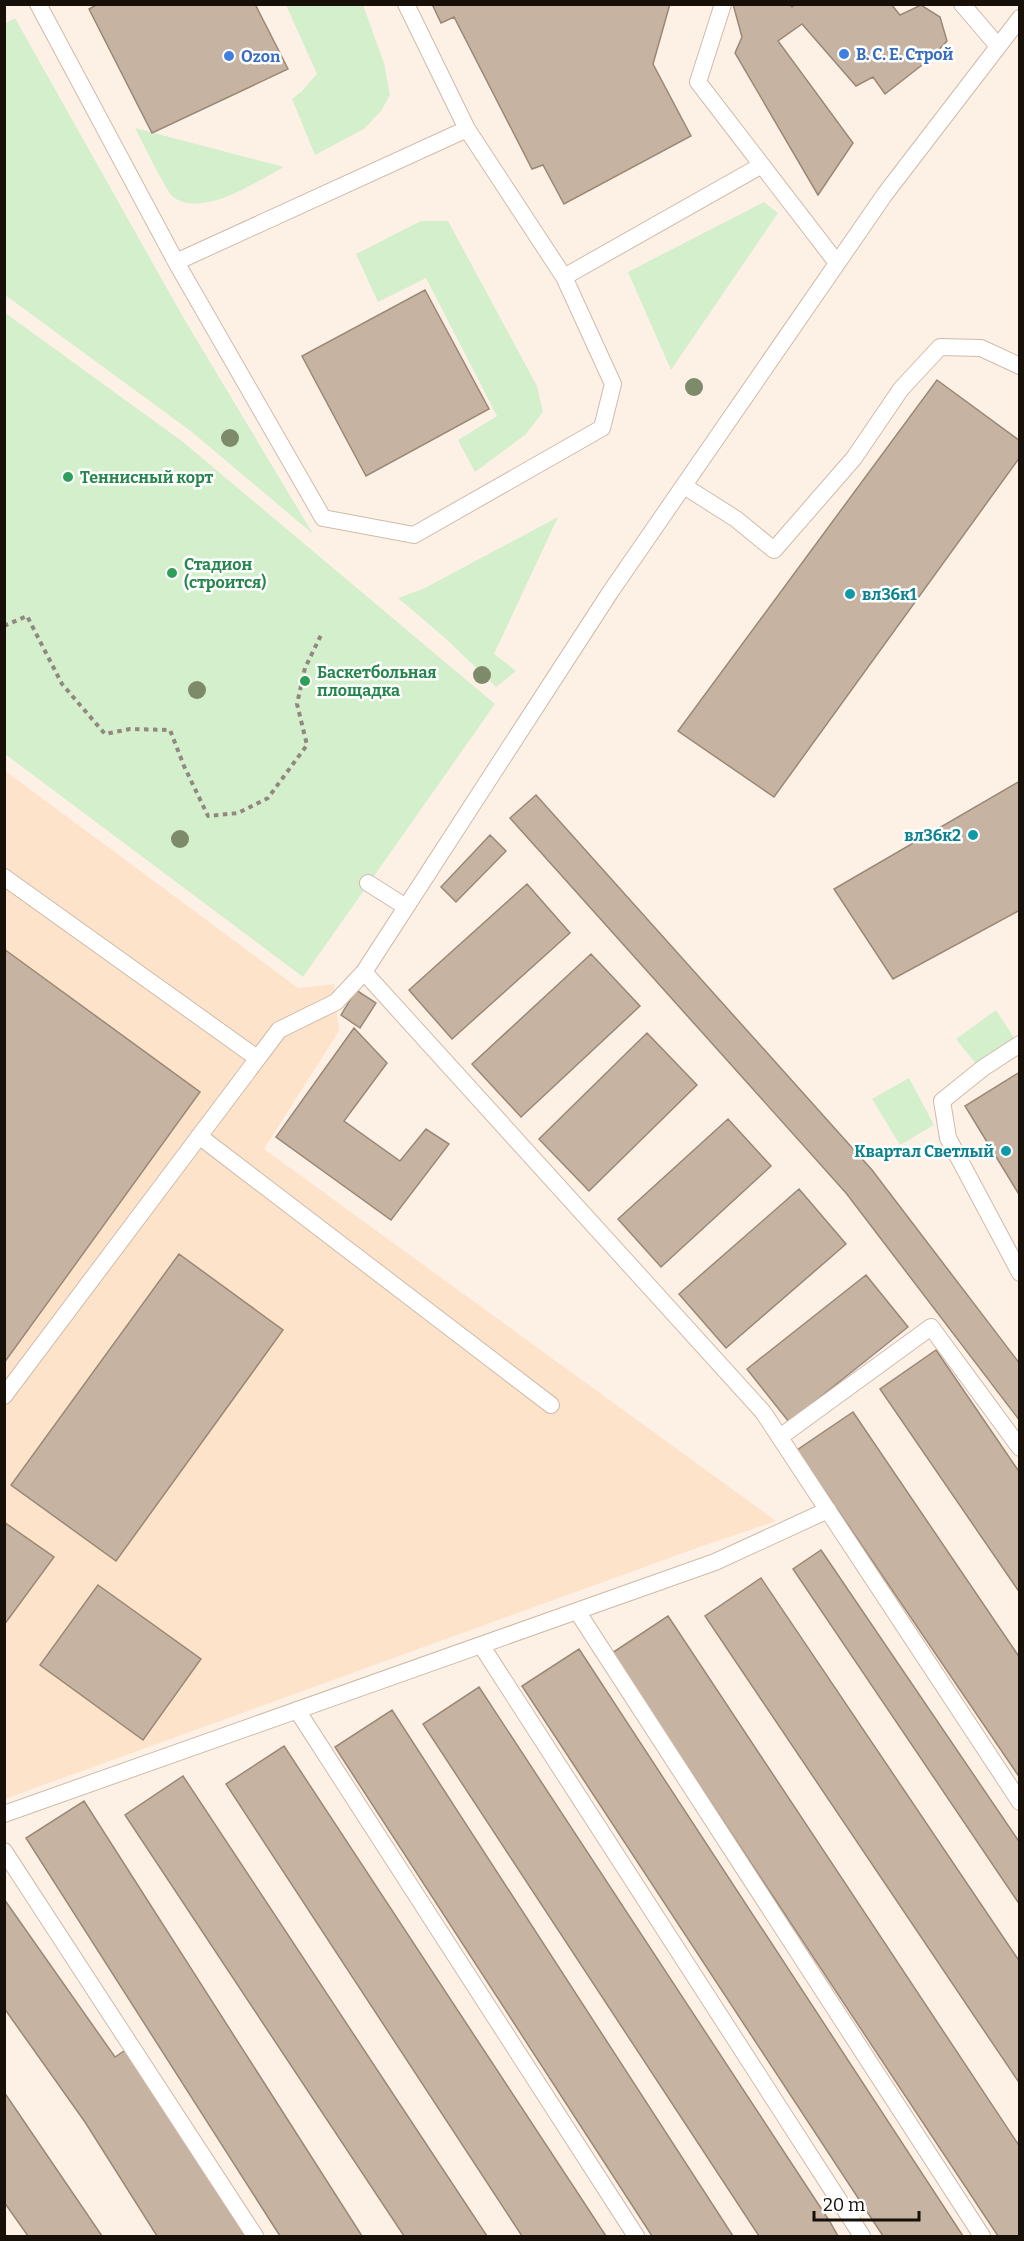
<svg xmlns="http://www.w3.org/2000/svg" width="1024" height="2241" font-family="Bitter,serif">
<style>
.built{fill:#fee3cb}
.green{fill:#d4efcb}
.building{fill:#c7b3a1;stroke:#9a8876;stroke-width:1.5}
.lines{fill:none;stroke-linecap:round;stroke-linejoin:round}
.lane-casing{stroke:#cfbba9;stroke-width:18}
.path{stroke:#91887f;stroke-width:4;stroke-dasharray:4.5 4.5;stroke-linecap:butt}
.lane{stroke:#fff;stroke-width:16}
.tree{fill:#7d8b6a}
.shop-dot{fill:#3f7fe0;stroke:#fff;stroke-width:2}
.leisure-dot{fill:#2e9e5b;stroke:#fff;stroke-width:2}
.culture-dot{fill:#0f9aa8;stroke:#fff;stroke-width:2}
.labels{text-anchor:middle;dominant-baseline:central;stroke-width:5;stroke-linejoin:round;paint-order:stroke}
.shop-label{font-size:16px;font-weight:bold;fill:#366cbe;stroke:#fff;text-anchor:start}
.leisure-label{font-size:16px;font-weight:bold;fill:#27864d;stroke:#fff;text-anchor:start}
.culture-label{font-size:16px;font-weight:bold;fill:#0d838f;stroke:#fff;text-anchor:end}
</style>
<rect width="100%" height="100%" fill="#fdf1e6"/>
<path class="built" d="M4 770 298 988 334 984 339 1031 264 1149 776 1521 697 1548 5 1799Z"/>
<path class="green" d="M286 5H363L384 63 390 95 381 111 364 129 315 155 292 99 301 92 317 74Z
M15 18 183 317 313 534 192 432 5 295 4 24Z
M135 128 284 167C257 181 203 219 173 197 166 191 141 139 135 128Z
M764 202 778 213 671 370 628 272Z
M421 221H448L537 386 543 412 526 434 475 472 458 440 497 416 426 278 378 302 356 254Z
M4 312 183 442 495 704 303 977 5 754Z
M558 517 494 654 516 671 496 687 444 637 398 598 423 589Z
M996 1010 1015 1039 976 1064 956 1039Z
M909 1078 934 1125 900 1145 872 1099Z"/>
<path class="building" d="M98 4H255L288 69 152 133 89 9Z
M432 4H670L653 64 691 136 564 204 543 165 532 169 454 17 441 23Z
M733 4H789L792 7 795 4H891L900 15 921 5 940 17 947 41 931 58 885 94 873 77 856 86 802 24 778 41 853 143 818 195 735 53 742 37Z
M425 290 489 409 366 476 302 356Z
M937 380 1020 441V457L774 797 678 731Z
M1020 781V910L893 979 834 889Z
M536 795 872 1170 1020 1364V1421L846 1193 510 818Z
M490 835 506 851 456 902 441 887Z
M527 884 570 933 452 1039 409 990Z
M4 949 200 1092 4 1363Z
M591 954 640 1006 521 1117 472 1064Z
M356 990 376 1003 360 1028 341 1015Z
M354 1028 387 1063 344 1121 400 1161 426 1129 449 1144 391 1220 276 1137Z
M647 1033 697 1085 589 1191 539 1139Z
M1020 1072V1196L965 1106Z
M728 1119 771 1166 661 1267 618 1219Z
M799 1189 846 1244 726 1348 679 1294Z
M179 1254 283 1330 116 1561 11 1485Z
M866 1275 908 1327 789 1422 747 1369Z
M936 1350 1020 1473V1593L880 1389Z
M853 1412 1020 1658V1778L797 1450Z
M4 1522 54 1557 4 1625Z
M821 1550 1020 1843V1905L793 1569Z
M761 1578 1020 1962V2084L705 1616Z
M98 1585 201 1659 143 1740 40 1665Z
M668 1616 1020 2147V2236H998L612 1653Z
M579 1649 963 2236H883L522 1686Z
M479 1687 830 2222 838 2236H759L423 1724Z
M392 1710 733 2236H652L335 1747Z
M284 1746 606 2236H522L226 1784Z
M183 1776 487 2236H404L125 1815Z
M84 1801 362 2236H280L26 1838Z
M4 1899 115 2057 127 2049 245 2236H157L85 2122 4 2008Z
M4 2092 102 2236H28L4 2202Z"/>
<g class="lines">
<defs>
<path id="lane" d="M38 4 176 262 467 129
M723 4 698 82 837 263
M962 4 997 45
M1020 18 885 194 611 591 364 972 763 1412 1020 1802
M176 262 323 518 414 535 602 428 613 384 564 277 467 129 406 4
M564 277 762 165
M684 486 736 519 774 550 854 458 901 389 940 347 981 348 1020 366
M4 877 257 1058
M368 883 406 907
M1020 1044 983 1068 942 1101 948 1138 1020 1273
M199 1136 551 1405
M4 1396 279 1030 336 1002 364 972
M780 1437 931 1327 1020 1448
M577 1611 982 2236
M481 1645 862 2236
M297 1710 636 2236
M4 1814 715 1562 828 1510
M4 1851 255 2236"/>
</defs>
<use href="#lane" class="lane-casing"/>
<path class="path" d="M4 626 27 616 62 684 105 734 130 729 170 730 184 766 208 816 238 813 268 798 307 745 297 704 305 668 321 635"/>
<use href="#lane" class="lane"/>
</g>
<g class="tree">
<circle cx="694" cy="387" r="9"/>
<circle cx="230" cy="438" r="9"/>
<circle cx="482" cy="675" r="9"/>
<circle cx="197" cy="690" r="9"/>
<circle cx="180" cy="839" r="9"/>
</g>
<g class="shop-dot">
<circle cx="844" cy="54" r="6"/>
<circle cx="229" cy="56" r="6"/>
</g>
<g class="leisure-dot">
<circle cx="68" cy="477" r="6"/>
<circle cx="172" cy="573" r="6"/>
<circle cx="305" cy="681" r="6"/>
</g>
<g class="culture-dot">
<circle cx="850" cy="594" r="6"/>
<circle cx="973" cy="835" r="6"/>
<circle cx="1006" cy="1151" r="6"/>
</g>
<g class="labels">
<g class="shop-label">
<text x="856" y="54">В. С. Е. Строй</text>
<text x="241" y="56">Ozon</text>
</g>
<g class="leisure-label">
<text x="80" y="477">Теннисный корт</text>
<text x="184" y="564">Стадион<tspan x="184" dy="18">(строится)</tspan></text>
<text x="317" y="672">Баскетбольная<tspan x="317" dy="18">площадка</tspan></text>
</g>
<g class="culture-label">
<text x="862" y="594" text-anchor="start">вл36к1</text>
<text x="961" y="835">вл36к2</text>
<text x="994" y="1151">Квартал Светлый</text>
</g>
</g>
<rect width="1024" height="2241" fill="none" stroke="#161009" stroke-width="12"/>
<path d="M814 2211v9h105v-9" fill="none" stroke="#161009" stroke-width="3"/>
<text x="823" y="2211" font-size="18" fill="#161009" stroke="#ffffff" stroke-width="4.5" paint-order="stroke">20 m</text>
</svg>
